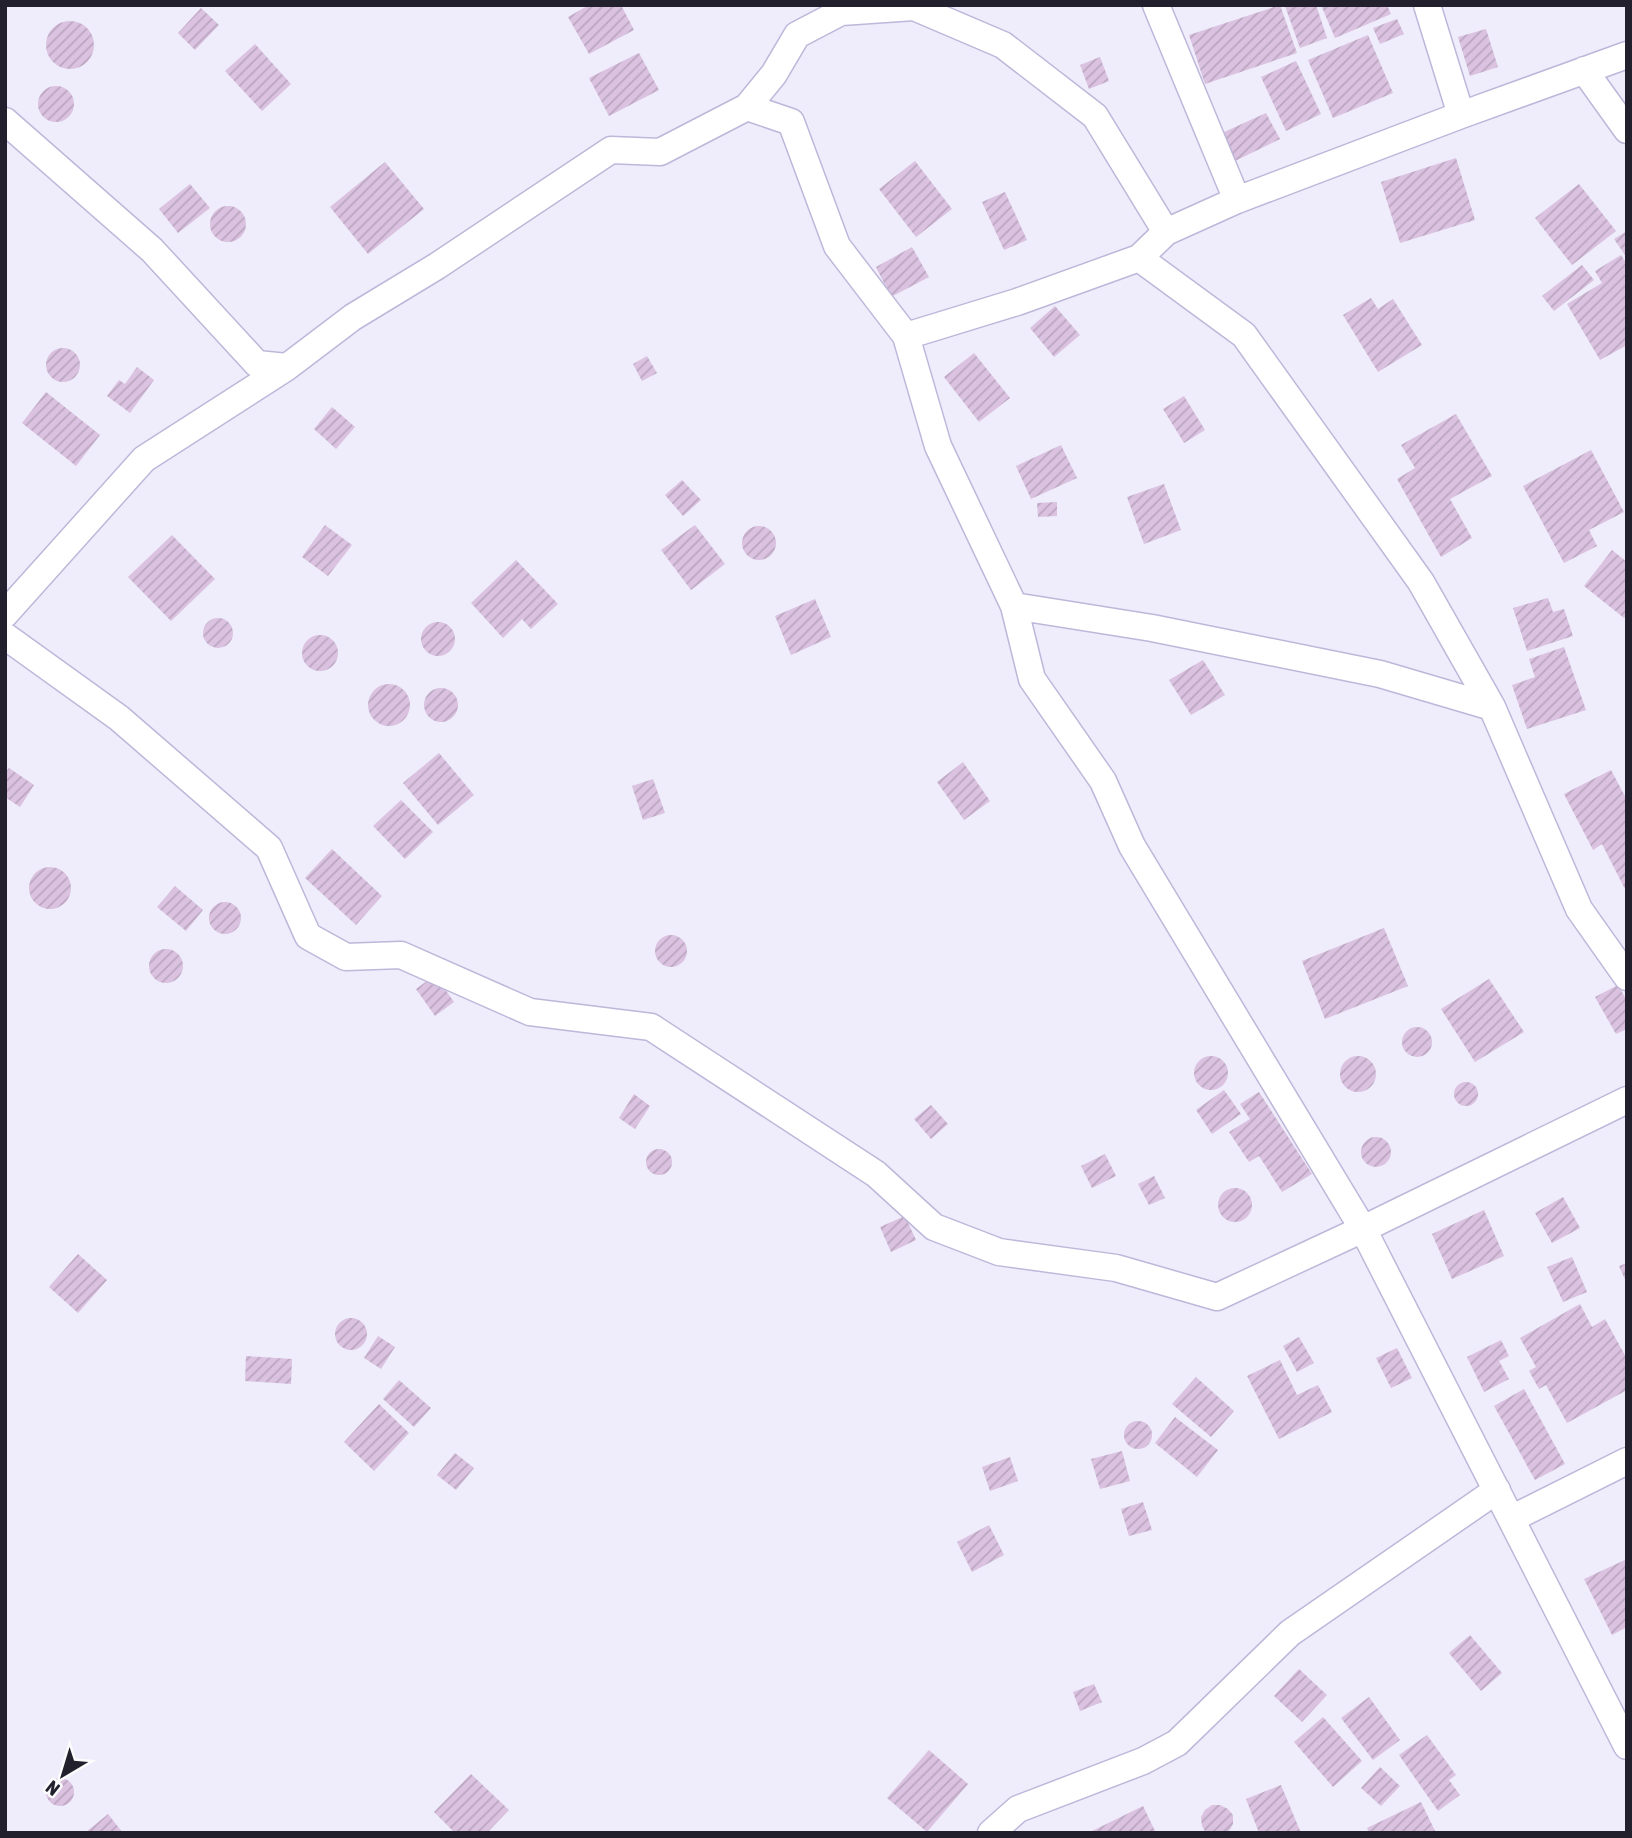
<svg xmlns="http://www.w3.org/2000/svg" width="1632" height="1838" font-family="'Asap Condensed',sans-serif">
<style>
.building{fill:url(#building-hatch)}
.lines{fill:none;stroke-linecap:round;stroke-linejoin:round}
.minor-casing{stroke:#beb7da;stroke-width:29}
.minor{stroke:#fff;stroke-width:26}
</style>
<defs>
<pattern id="building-hatch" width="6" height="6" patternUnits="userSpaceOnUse" patternTransform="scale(1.75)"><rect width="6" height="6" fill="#dac2e0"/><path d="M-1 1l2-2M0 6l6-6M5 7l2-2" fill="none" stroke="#bba6c0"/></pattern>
</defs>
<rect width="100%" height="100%" fill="#efecfb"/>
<path class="building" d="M589 5H621L634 30 589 54 568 17Z
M1280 5 1297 53 1205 84 1189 35Z
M1316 5 1327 38 1300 48 1285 6Z
M1321 5H1387L1391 14 1335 38Z
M201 8 219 25 195 50 178 33Z
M1397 19 1404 34 1380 44 1373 28Z
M46 45a24 24 0 1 1 48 0a24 24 0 1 1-48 0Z
M1486 29 1498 67 1470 76 1458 37Z
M1368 35 1393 93 1333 118 1308 60Z
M255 44 291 84 262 111 225 71Z
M639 53 659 90 609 116 589 78Z
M1100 57 1109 81 1089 89 1080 65Z
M1296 61 1321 114 1286 131 1261 77Z
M38 104a18 18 0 1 1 36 0a18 18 0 1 1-36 0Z
M1266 113 1280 139 1235 161 1222 133Z
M1456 158 1475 220 1400 243 1381 182Z
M915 161 952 209 916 237 879 189Z
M385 162 424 209 368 254 330 207Z
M190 184 210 208 178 233 159 209Z
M1579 184 1616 231 1572 265 1535 218Z
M1005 192 1027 240 1004 250 982 202Z
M210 224a18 18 0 1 1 36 0a18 18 0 1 1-36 0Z
M1627 231V258L1614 239Z
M912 247 929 277 891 297 876 267Z
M1621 255 1627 264V345L1600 360 1567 304 1602 283 1595 271Z
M1582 265 1594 280 1554 311 1542 296Z
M1371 298 1378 309 1393 299 1422 345 1378 372 1343 315Z
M1055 306 1080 335 1054 357 1030 328Z
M46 365a17 17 0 1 1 34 0a17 17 0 1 1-34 0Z
M974 353 1010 398 979 422 944 377Z
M647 356 657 373 642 381 633 364Z
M137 367 154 380 130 413 107 396 119 380 125 384Z
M46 392 100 435 76 466 22 423Z
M1184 396 1205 430 1184 443 1163 409Z
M332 407 355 427 336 449 314 429Z
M1456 414 1492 476 1450 499 1472 538 1441 557 1397 479 1415 468 1401 445Z
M1061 445 1077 478 1031 499 1016 466Z
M1591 450 1624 512 1589 530 1597 546 1564 563 1523 486Z
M682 480 701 500 683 516 665 495Z
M1164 484 1181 530 1144 544 1127 497Z
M1057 502V516L1038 517 1037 503Z
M325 525 352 545 328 576 302 557Z
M695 525 725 564 691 590 661 550Z
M742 543a17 17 0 1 1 34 0a17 17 0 1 1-34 0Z
M172 535 215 579 171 621 128 577Z
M1612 550 1627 562V614L1624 618 1584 586Z
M516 560 558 604 531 629 522 619 503 638 471 603Z
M1548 598 1553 612 1564 609 1573 636 1527 651 1513 608Z
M815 599 831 637 791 655 775 616Z
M203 633a15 15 0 1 1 30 0a15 15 0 1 1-30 0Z
M421 639a17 17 0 1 1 34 0a17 17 0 1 1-34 0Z
M302 653a18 18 0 1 1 36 0a18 18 0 1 1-36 0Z
M1564 647 1586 710 1527 729 1512 685 1535 677 1529 659Z
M1203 660 1225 695 1191 715 1169 680Z
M368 705a21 21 0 1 1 42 0a21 21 0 1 1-42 0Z
M424 705a17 17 0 1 1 34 0a17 17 0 1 1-34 0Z
M439 753 474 795 438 825 403 783Z
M963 762 990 801 964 820 937 782Z
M9 768 34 785 20 807 5 797V773Z
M1611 770 1627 800V893L1602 844 1593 850 1564 794Z
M653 779 665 813 643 820 632 786Z
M401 800 433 832 405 859 373 826Z
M332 849 382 896 356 925 305 878Z
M29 888a21 21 0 1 1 42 0a21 21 0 1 1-42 0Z
M175 886 203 910 186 931 157 907Z
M209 918a16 16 0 1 1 32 0a16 16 0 1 1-32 0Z
M1384 928 1408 986 1325 1019 1302 961Z
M655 951a16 16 0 1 1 32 0a16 16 0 1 1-32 0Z
M149 966a17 17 0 1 1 34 0a17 17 0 1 1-34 0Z
M435 975 454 1002 435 1016 416 989Z
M1489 979 1524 1032 1475 1062 1441 1009Z
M1618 985 1627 1001V1029L1616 1034 1595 997Z
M1402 1042a15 15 0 1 1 30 0a15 15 0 1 1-30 0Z
M1194 1073a17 17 0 1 1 34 0a17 17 0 1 1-34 0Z
M1340 1074a18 18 0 1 1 36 0a18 18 0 1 1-36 0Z
M1454 1094a12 12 0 1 1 24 0a12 12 0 1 1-24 0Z
M1224 1090 1241 1114 1212 1134 1196 1110Z
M1259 1092 1312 1174 1282 1192 1259 1156 1249 1162 1229 1132 1250 1119 1240 1104Z
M634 1094 650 1106 635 1129 619 1118Z
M931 1105 948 1124 931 1139 914 1119Z
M1361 1152a15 15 0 1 1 30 0a15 15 0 1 1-30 0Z
M646 1162a13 13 0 1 1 26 0a13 13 0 1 1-26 0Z
M1105 1154 1116 1176 1092 1188 1081 1166Z
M1154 1176 1165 1198 1149 1205 1138 1184Z
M1218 1205a17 17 0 1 1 34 0a17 17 0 1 1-34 0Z
M1563 1197 1580 1228 1552 1243 1535 1213Z
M1484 1210 1504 1256 1452 1279 1432 1234Z
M905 1216 916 1240 891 1252 880 1227Z
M78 1254 107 1280 78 1313 49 1287Z
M1572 1257 1587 1292 1563 1302 1547 1267Z
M1627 1263V1284L1619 1266Z
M1580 1304 1592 1327 1605 1319 1627 1359V1390L1567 1423 1546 1385 1539 1389 1529 1371 1536 1367 1520 1338Z
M335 1334a16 16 0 1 1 32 0a16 16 0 1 1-32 0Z
M378 1336 395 1347 381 1369 364 1358Z
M1299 1337 1314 1363 1297 1372 1283 1346Z
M1501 1340 1509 1356 1499 1361 1509 1379 1484 1392 1467 1357Z
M1397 1348 1412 1378 1391 1388 1376 1358Z
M246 1356 292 1359 291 1384 245 1381Z
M1280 1360 1297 1395 1318 1385 1332 1412 1279 1439 1247 1376Z
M1196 1377 1234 1411 1211 1437 1172 1404Z
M399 1380 431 1408 414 1427 383 1399Z
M1524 1389 1565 1464 1535 1480 1494 1406Z
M379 1404 409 1433 374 1471 344 1442Z
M1175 1417 1218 1450 1197 1477 1155 1443Z
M1124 1435a14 14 0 1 1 28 0a14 14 0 1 1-28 0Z
M1122 1451 1130 1481 1100 1489 1091 1459Z
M455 1453 474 1468 456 1490 437 1475Z
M1010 1457 1018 1481 990 1491 982 1467Z
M1143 1502 1152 1530 1129 1536 1121 1509Z
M989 1525 1004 1555 972 1572 957 1542Z
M1627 1559V1627L1612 1635 1584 1579Z
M1470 1635 1502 1673 1481 1691 1449 1653Z
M1299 1669 1327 1695 1302 1722 1274 1696Z
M1094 1684 1102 1702 1080 1711 1073 1692Z
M1369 1697 1400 1740 1373 1760 1341 1718Z
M1323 1717 1362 1761 1333 1787 1294 1742Z
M1427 1735 1456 1775 1449 1780 1460 1795 1438 1811 1399 1755Z
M929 1750 968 1784 927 1832 887 1798Z
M1380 1767 1400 1786 1381 1806 1361 1788Z
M471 1774 509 1810 487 1833H455L434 1812Z
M46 1792a14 14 0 1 1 28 0a14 14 0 1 1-28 0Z
M1281 1785 1301 1833H1259L1246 1799Z
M1421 1802 1436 1833H1369L1367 1828Z
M1212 1805H1220L1228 1809 1233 1815V1824L1228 1833H1206L1202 1826 1201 1817 1205 1810Z
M1143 1806 1156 1833H1088Z
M108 1814 123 1833H85Z"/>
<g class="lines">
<defs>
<path id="minor" d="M1156 5 1237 200
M1427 5 1461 115
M1584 70 1627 130
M747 107 774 74 797 35 841 12 914 7 1003 45 1095 116 1166 232
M5 121 152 250 257 364 287 367 353 317 437 266 611 150 660 152 747 107 791 122 837 246 906 336 938 446 1014 606 1032 679 1103 781 1132 846 1363 1229 1627 1746
M1139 258 1244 335 1421 582 1492 707 1579 909 1627 977
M906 336 1017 302 1139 258 1166 232 1237 200 1461 115 1627 55
M1014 606 1152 628 1380 674 1492 707
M5 614 144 459 287 367
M5 636 119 718 269 848 308 936 346 957 401 955 530 1012 651 1027 876 1174 934 1227 999 1252 1116 1268 1217 1297 1363 1229 1627 1100
M1511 1519 1627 1461
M991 1833 1018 1809 1143 1761 1177 1743 1290 1633 1497 1490"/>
</defs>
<use href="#minor" class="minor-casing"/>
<use href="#minor" class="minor"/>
</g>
<rect width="1632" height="1838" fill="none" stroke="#23202e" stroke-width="14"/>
<g transform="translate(63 1775) rotate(218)" stroke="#fcfcfc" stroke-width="5" paint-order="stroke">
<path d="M0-5L12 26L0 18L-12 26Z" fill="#23202e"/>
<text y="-10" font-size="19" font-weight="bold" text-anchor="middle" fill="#23202e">N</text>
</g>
</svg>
